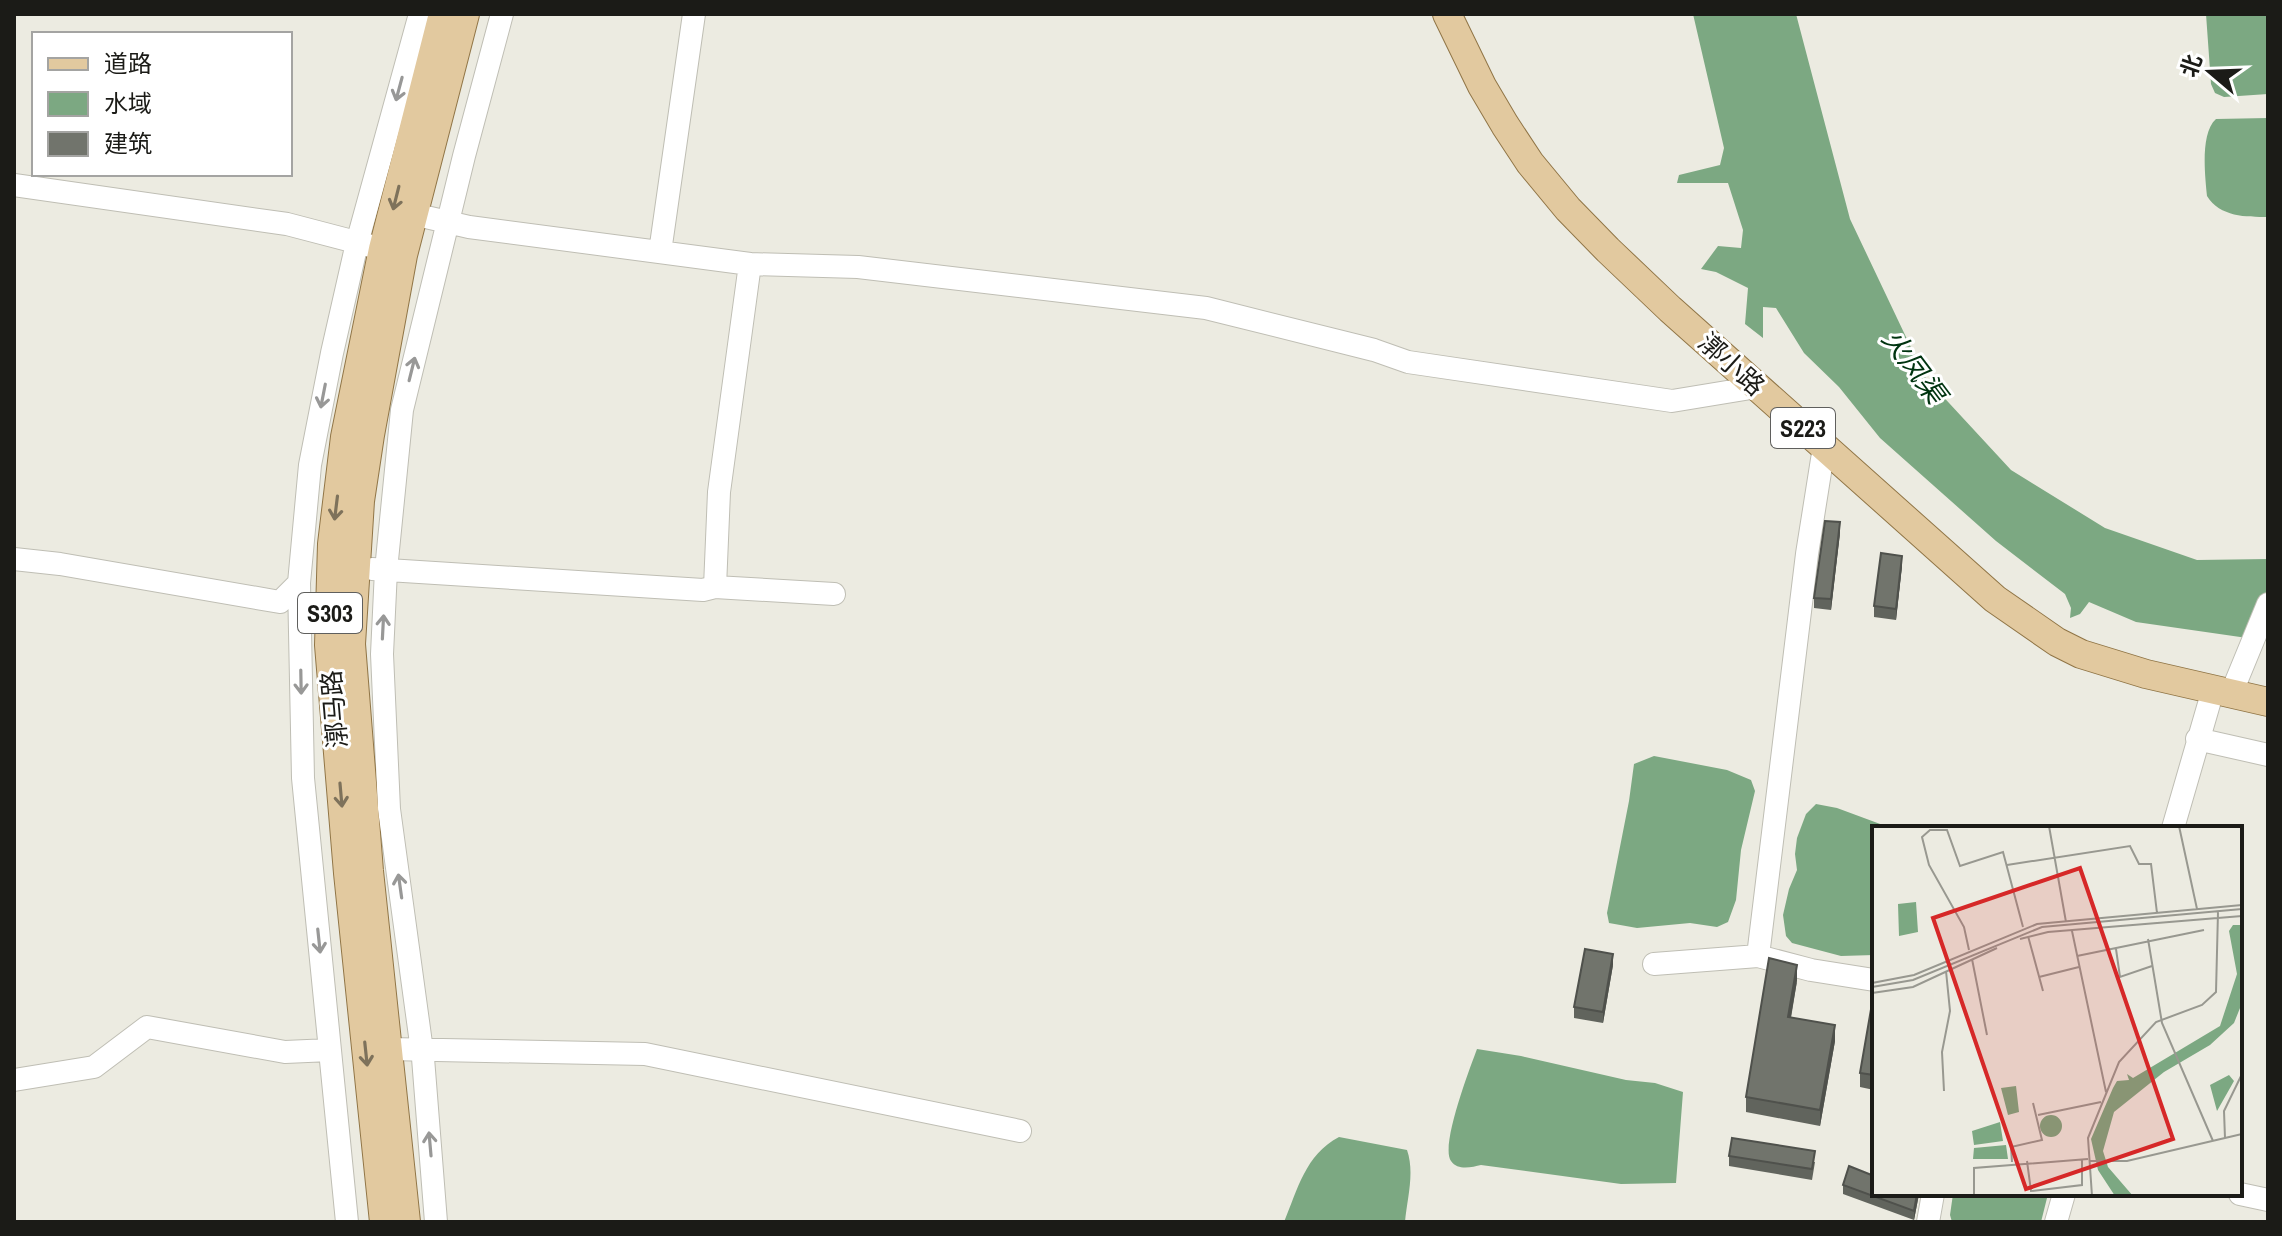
<svg xmlns="http://www.w3.org/2000/svg" width="2282" height="1236" font-family="'Archivo Narrow','Noto Sans SC',sans-serif">
<style>
.water{fill:#7ca882}
.lines{fill:none;stroke-linecap:round;stroke-linejoin:round}
.minor-casing{stroke:#bfbeb4;stroke-width:24}
.major-casing{stroke:#907546;stroke-width:30}
.minor{stroke:#fff;stroke-width:22}
.major{stroke:#e2c99f;stroke-width:28}
.wall{fill:#61645d}
.shaded-wall{fill:#4f514c}
.building{fill:#71746c;stroke:#4f514c;stroke-width:2}
.oneway{stroke:#989897}
.oneway2{stroke:#7e725b}
.labels{text-anchor:middle;dominant-baseline:central;stroke-width:6;stroke-linejoin:round;paint-order:stroke}
.shield{fill:#fff;stroke:#5f5f5d;stroke-width:2}
.shield-label{font-size:24px;font-weight:bold;fill:#1b1b17}
.street-label{font-size:26px;fill:#1b1b17;stroke:#fff}
.water-label{font-size:28px;font-style:italic;fill:#003410;stroke:#fff}
.inset-road{fill:none;stroke:#989890;stroke-width:2}
.view{fill:#d62828;fill-opacity:0.15;stroke:#d62828;stroke-width:4}
.inset-edge{fill:none;stroke:#1b1b17;stroke-width:4}
</style>
<rect width="100%" height="100%" fill="#ecebe1"/>
<path class="water" d="M1693 14H1796L1850 219 1925 377 2011 470 2105 528 2197 560 2268 559V641L2136 622 2089 602 2080 614 2070 618 2071 608 2065 594 1996 541 1880 438 1839 387 1804 353 1776 308 1763 307V338L1745 324 1748 288 1716 272 1701 269 1718 246 1741 248 1743 230 1728 183H1677L1679 175 1720 165 1724 148Z
M2206 14H2268V94L2224 97 2215 93 2211 84Z
M2268 118V217C2246 217 2220 217 2207 196 2205 176 2200 133 2216 119Z
M1654 756 1727 770 1751 780 1755 791 1741 850 1736 900 1728 922 1717 927 1690 923 1637 928 1609 923 1607 913 1629 801 1634 764Z
M1816 804 1837 808 1891 828H1874V955L1841 956 1792 943 1786 936 1783 915 1789 889 1797 870 1795 854 1797 838 1806 814Z
M1477 1049 1521 1056 1626 1080 1655 1083 1683 1092 1676 1183 1621 1184 1481 1165C1472 1167 1458 1171 1451 1161 1440 1146 1470 1068 1477 1049Z
M1339 1137 1407 1150C1415 1173 1407 1199 1405 1222H1284C1298 1189 1305 1155 1339 1137Z
M1953 1194H2048L2041 1222H1952L1950 1215Z"/>
<g class="lines">
<defs>
<path id="minor" d="M14 185 287 224 371 246
M413 214 469 227 750 264 858 267 1206 308 1374 350 1408 362 1672 401 1757 387
M660 252 694 14
M14 559 60 564 280 602 299 583
M372 569 703 590 715 587 834 594
M715 587 719 492 750 264
M2231 694 2268 604
M2197 739 2268 755
M2173 828 2213 690
M1758 956 1807 554 1824 447
M1654 964 1758 956 1811 970 1874 980
M388 1049 645 1054 1020 1131
M14 1080 94 1067 147 1027 285 1052 330 1050
M2240 1194 2268 1200
M347 1222 303 778 299 583 310 465 332 353 357 243 420 14
M436 1222 423 1058 389 809 382 654 386 570 402 410 464 156 502 14
M1928 1222 1933 1194
M2056 1222 2064 1194"/>
<path id="major" d="M1447 14 1482 86 1505 125 1530 163 1568 209 1608 250 1670 309 1995 599 2057 642 2081 654 2146 674 2268 702
M384 1222 348 873 329 645 332 544 345 437 383 249 443 14
M406 1222 369 871 351 644 360 501 370 435 403 255 465 14"/>
</defs>
<use href="#minor" class="minor-casing"/>
<use href="#major" class="major-casing"/>
<use href="#minor" class="minor"/>
<use href="#major" class="major"/>
</g>
<path class="wall" d="M1840 533 1831 610 1814 608V598Z
M1902 566 1896 620 1874 617V606Z
M1613 965 1603 1023 1574 1018V1007Z
M1797 981 1791 1018 1835 1041 1820 1126 1746 1112V1097Z
M1874 992V1090L1860 1087V1073Z
M1729 1156 1815 1162 1812 1180 1729 1166Z
M1843 1185 1919 1194 1914 1220 1843 1194Z"/>
<path class="shaded-wall" d="M1840 522V533L1831 610V599Z
M1902 556V566L1896 620V609Z
M1613 954V965L1603 1023V1012Z
M1797 965V981L1788 1033V1017Z
M1835 1025V1041L1820 1126V1110Z
M1917 1194H1919L1914 1220V1211Z"/>
<path class="building" d="M1825 521 1840 522 1831 599 1814 598Z
M1881 553 1902 556 1896 609 1874 606Z
M1585 949 1613 954 1603 1012 1574 1007Z
M1769 958 1797 965 1788 1017 1835 1025 1820 1110 1746 1097Z
M1874 992V1075L1860 1073Z
M1732 1138 1815 1151 1812 1169 1729 1156Z
M1849 1166 1874 1176V1194H1917L1914 1211 1843 1185Z"/>
<defs><path id="oneway-shaft" d="M-6 0H5M1.5-3L5.5 0L1.5 3" fill="none" stroke-width="1.6" stroke-linecap="round" stroke-linejoin="round" transform="scale(2)"/></defs>
<g class="oneway">
<use href="#oneway-shaft" transform="translate(399 89) rotate(105)"/>
<use href="#oneway-shaft" transform="translate(412 369) rotate(-76)"/>
<use href="#oneway-shaft" transform="translate(323 396) rotate(101)"/>
<use href="#oneway-shaft" transform="translate(383 627) rotate(-87)"/>
<use href="#oneway-shaft" transform="translate(301 682) rotate(89)"/>
<use href="#oneway-shaft" transform="translate(400 886) rotate(-98)"/>
<use href="#oneway-shaft" transform="translate(319 941) rotate(84)"/>
<use href="#oneway-shaft" transform="translate(430 1144) rotate(-95)"/>
</g>
<g class="oneway2">
<use href="#oneway-shaft" transform="translate(396 198) rotate(104)"/>
<use href="#oneway-shaft" transform="translate(336 508) rotate(97)"/>
<use href="#oneway-shaft" transform="translate(341 795) rotate(85)"/>
<use href="#oneway-shaft" transform="translate(366 1054) rotate(84)"/>
</g>
<g class="labels">
<g class="shield">
<rect x="1771" y="408" width="64" height="40" rx="6"/>
<rect x="298" y="593" width="64" height="40" rx="6"/>
</g>
<g class="shield-label">
<text x="1803" y="428">S223</text>
<text x="330" y="613">S303</text>
</g>
<g class="street-label">
<text transform="translate(1732 364) rotate(42)">漷小路</text>
<text transform="translate(334 709) rotate(-95)">漷马路</text>
</g>
<g class="water-label">
<text transform="translate(1914 366) rotate(53)">火凤渠</text>
</g>
</g>
<g transform="translate(1872 826)">
<rect width="370" height="370" fill="#ecebe1"/>
<path d="M44 76 46 106 27 110 26 78ZM361 99H370V177L362 197 338 219 292 246 242 286 231 325 236 341 261 370H243L226 344 219 313 241 262 245 255 257 254 255 248 261 252 348 200 365 148 357 105ZM357 249 362 255 345 285 338 259ZM144 260 147 286 136 289 129 262ZM168 300a11 11 0 1 1 22 0a11 11 0 1 1-22 0ZM128 296 131 315 102 319 100 305ZM134 319 136 333H101L102 322Z" fill="#7ca882"/>
<path class="inset-road" d="M177 0 194 96M307 0 325 83M135 39 258 20 267 38H279L285 87M200 105 234 266M156 110 171 165M148 113 176 106 370 90M276 113 290 197 341 315M244 123 248 151 280 140M97 124 92 101 57 39 50 11 58 4H75L88 40 131 26 151 101M205 130 332 104M100 133 115 209M167 151 207 141M0 157 42 149 165 98 370 79M0 161 41 154 170 101 370 83M0 167 41 161 125 122M72 265 70 226 78 185 74 145M166 289 229 276M353 312 352 285 370 248M155 335 159 365 210 359V333M217 335H255L370 308M140 336 139 321 170 314 161 277M102 370V342L216 333M220 370 216 312 247 236 284 196 330 179 344 166 346 86"/>
<path class="view" d="M208 42 301 313 154 363 61 92Z"/>
<rect width="370" height="370" class="inset-edge"/>
</g>
<rect width="2282" height="1236" fill="none" stroke="#1b1b17" stroke-width="32"/>
<rect x="32" y="32" width="260" height="144" fill="#ffffff" stroke="#a4a4a2" stroke-width="2"/>
<rect x="48" y="58" width="40" height="12" fill="#e2c99f" stroke="#a4a4a2" stroke-width="2"/>
<text x="104" y="72" font-size="24" fill="#1b1b17">道路</text>
<rect x="48" y="92" width="40" height="24" fill="#7ca882" stroke="#a4a4a2" stroke-width="2"/>
<text x="104" y="112" font-size="24" fill="#1b1b17">水域</text>
<rect x="48" y="132" width="40" height="24" fill="#71746c" stroke="#a4a4a2" stroke-width="2"/>
<text x="104" y="152" font-size="24" fill="#1b1b17">建筑</text>
<g transform="translate(2210 72) rotate(289)" stroke="#ffffff" stroke-width="6" paint-order="stroke">
<path d="M0-6L14 30L0 20L-14 30Z" fill="#1b1b17"/>
<text y="-12" font-size="22" font-weight="bold" text-anchor="middle" fill="#1b1b17">北</text>
</g>
</svg>
